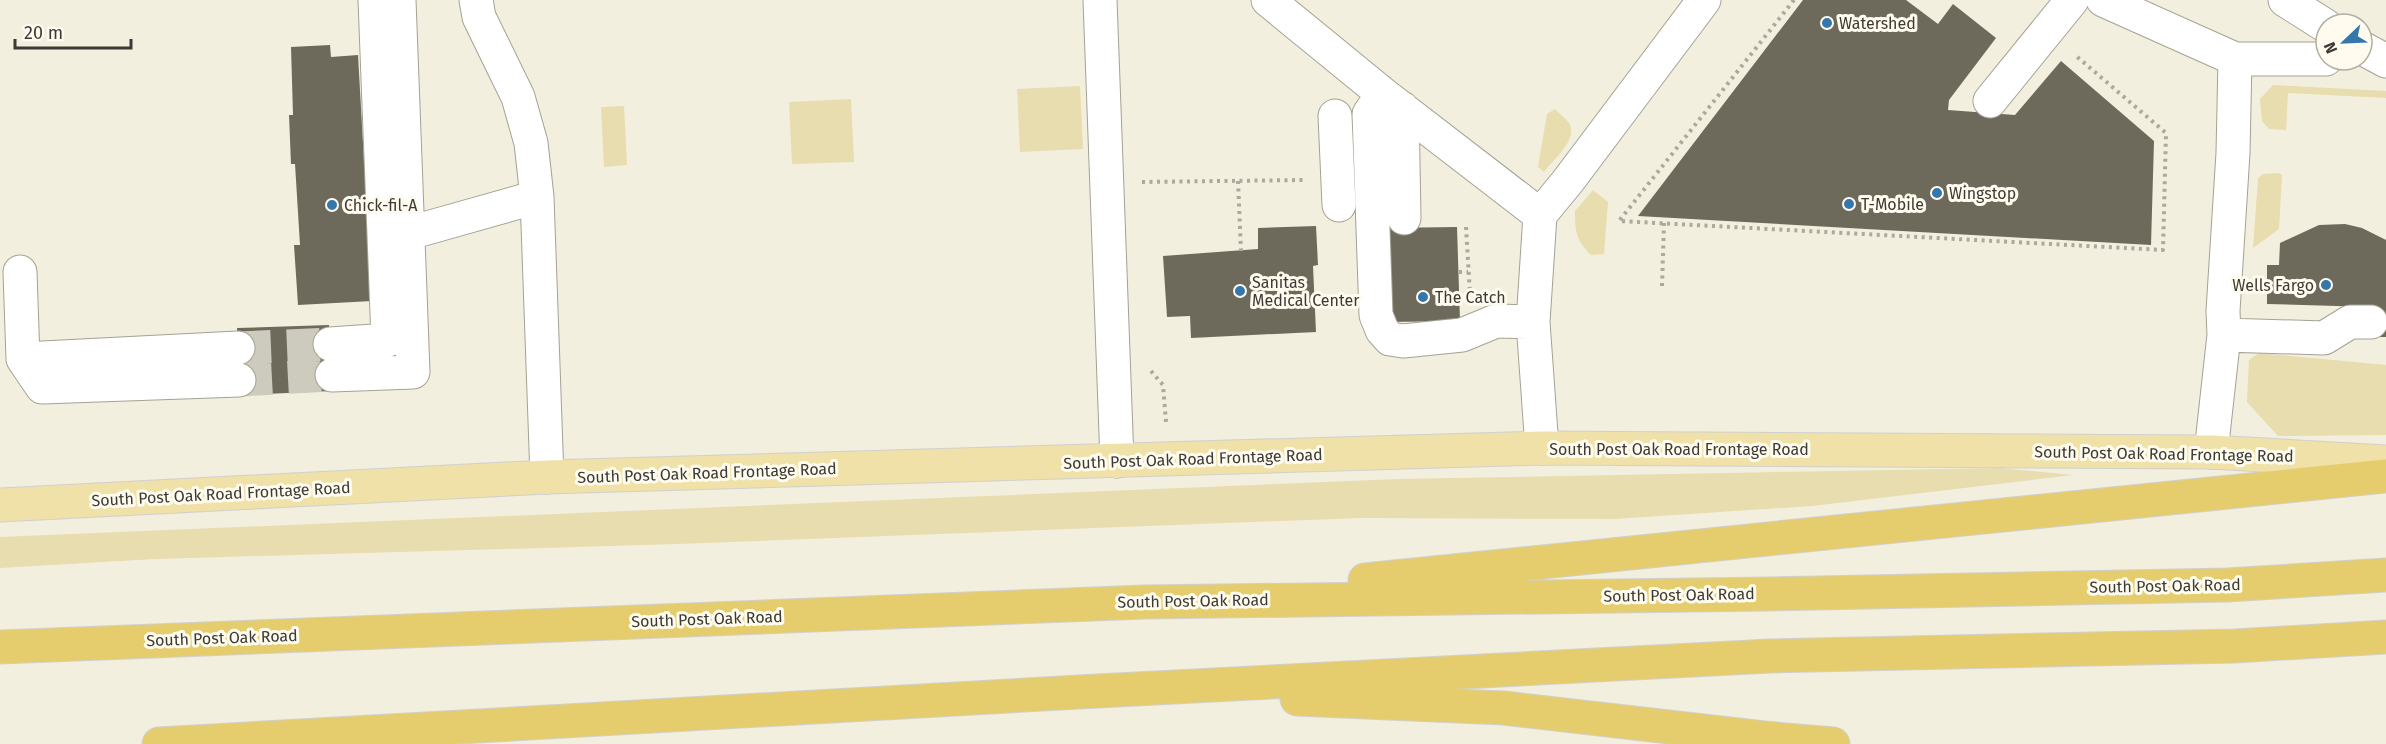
<svg xmlns="http://www.w3.org/2000/svg" width="2386" height="744" font-family="'Fira Sans',sans-serif">
<style>
.green{fill:#e8ddae}
.building{fill:#6d6a5c}
.lines{fill:none;stroke-linecap:round;stroke-linejoin:round}
.minor-tunnel{stroke:#cdcbbd;stroke-width:33;stroke-dasharray:33 16;stroke-linecap:butt}
.minor-casing{stroke:#a5a293;stroke-width:35}
.major-casing{stroke:#d0d0ce;stroke-width:35}
.highway-casing{stroke:#d0d0ce;stroke-width:35}
.path{stroke:#aba99d;stroke-width:4;stroke-dasharray:3 4.5;stroke-linecap:butt}
.minor{stroke:#fff;stroke-width:33}
.major{stroke:#efe1a7;stroke-width:33}
.highway{stroke:#e5cd6d;stroke-width:33}
.poi-dot{fill:#3477ad;stroke:#fffcef;stroke-width:2}
.labels{text-anchor:middle;dominant-baseline:central;stroke-width:6;stroke-linejoin:round;paint-order:stroke}
.poi-label{font-size:16px;fill:#3b3a34;stroke:#fffcef;text-anchor:start}
.street-label{font-size:16px;fill:#3b3a34;stroke:#fffcef}
</style>
<rect width="100%" height="100%" fill="#f2efdf"/>
<path class="green" d="M2273 85 2386 91V98L2288 93 2286 130 2269 129 2262 121 2260 99Z
M1080 86 1083 149 1020 152 1017 89Z
M851 99 854 162 792 164 789 102Z
M624 106 627 165 604 167 601 107Z
M1555 109C1559 113 1565 118 1569 123 1579 139 1553 160 1544 172L1538 167 1547 114Z
M2279 173 2282 175 2279 229 2253 248 2258 178 2263 174Z
M1593 190 1608 202 1604 254 1591 255C1576 241 1575 230 1575 211Z
M2259 353 2386 365V435L2278 436 2247 402 2249 360Z
M2000 468 2073 475 1812 506 1615 519 1360 518 678 544 155 559 0 568V537L1397 479Z"/>
<path class="building" d="M1803 0H1906L1938 24 1953 4 1996 38 1949 100 1948 110 2015 115 2061 61 2154 141 2151 245 1638 216Z
M330 45 331 57 358 55 372 301 298 305 294 245H300L295 164H291L289 115H293L291 47Z
M2345 224 2362 228 2386 240V337H2371V307L2267 304V265H2279L2280 243 2319 225Z
M1316 226 1318 265 1313 266 1316 332 1191 338 1190 316 1167 317 1163 256 1258 249V228Z
M1457 227 1460 321 1388 322 1386 228Z
M329 325 332 391 240 395 237 328Z"/>
<g class="lines">
<path class="minor-tunnel" d="M238 348 330 344
M239 380 332 375"/>
<defs>
<path id="minor" d="M476 0 479 17 518 97 531 143 537 197 547 477
M1100 0 1117 461
M1268 0 1383 94 1540 215
M2103 0 2235 59H2326
M2285 0 2326 26
M2362 48 2386 61
M1383 94 1369 114 1376 315 1382 330 1390 339 1403 341 1462 335 1496 321 1533 322
M1990 101 2072 0
M1402 108 1404 218
M1335 116 1339 205
M388 239 537 197
M20 272 23 359 238 348
M2224 335 2324 338 2350 322H2371
M330 344 388 340 375 0
M23 359 42 387 239 380
M332 375 413 372 399 0
M1542 448 1533 322 1540 215 1568 181 1704 0
M2211 452 2224 335 2223 311 2233 153 2235 59"/>
<path id="major" d="M0 505 547 477 1542 448 2211 452 2386 462"/>
<path id="highway" d="M1365 580 2386 476
M0 647 1145 602 1768 594 2227 585 2386 575
M1297 699 1504 708 1764 738 1833 744
M159 744 1097 691 1770 656 2235 646 2386 637"/>
</defs>
<use href="#minor" class="minor-casing"/>
<use href="#major" class="major-casing"/>
<use href="#highway" class="highway-casing"/>
<path class="path" d="M1794 0 1619 221 2163 250 2166 133 2075 55
M1238 181 1241 251
M1142 182 1303 180
M1466 227 1470 294
M1459 272H1468
M1662 286 1664 223
M1151 371 1163 385 1166 422"/>
<use href="#minor" class="minor"/>
<use href="#major" class="major"/>
<use href="#highway" class="highway"/>
</g>
<g class="poi-dot">
<circle cx="1827" cy="23" r="6"/>
<circle cx="1937" cy="193" r="6"/>
<circle cx="1849" cy="204" r="6"/>
<circle cx="332" cy="205" r="6"/>
<circle cx="2326" cy="285" r="6"/>
<circle cx="1240" cy="291" r="6"/>
<circle cx="1423" cy="297" r="6"/>
</g>
<g class="labels">
<g class="poi-label">
<text x="1839" y="23">Watershed</text>
<text x="1949" y="193">Wingstop</text>
<text x="1861" y="204">T-Mobile</text>
<text x="344" y="205">Chick-fil-A</text>
<text x="1252" y="282">Sanitas<tspan x="1252" dy="18">Medical Center</tspan></text>
<text x="2314" y="285" text-anchor="end">Wells Fargo</text>
<text x="1435" y="297">The Catch</text>
</g>
<g class="street-label">
<text x="1679" y="449">South Post Oak Road Frontage Road</text>
<text transform="translate(2164 454) rotate(1)">South Post Oak Road Frontage Road</text>
<text transform="translate(1193 459) rotate(-2)">South Post Oak Road Frontage Road</text>
<text transform="translate(707 473) rotate(-2)">South Post Oak Road Frontage Road</text>
<text transform="translate(221 494) rotate(-3)">South Post Oak Road Frontage Road</text>
<text transform="translate(2165 586) rotate(-1)">South Post Oak Road</text>
<text transform="translate(1679 595) rotate(-1)">South Post Oak Road</text>
<text transform="translate(1193 601) rotate(-1)">South Post Oak Road</text>
<text transform="translate(707 619) rotate(-2)">South Post Oak Road</text>
<text transform="translate(222 638) rotate(-2)">South Post Oak Road</text>
</g>
</g>
<g transform="translate(2344 42) rotate(247)"><circle r="28" fill="#fffcef" stroke="#b1aea4" stroke-width="1.5"/>
<path d="M0-4.5L10 22L0 15L-10 22Z" fill="#3477ad"/>
<text y="-9" font-size="16" font-weight="bold" text-anchor="middle" fill="#3b3a34">N</text>
</g>
<path d="M15 39v9h116v-9" fill="none" stroke="#3b3a34" stroke-width="3"/>
<text x="24" y="39" font-size="18" fill="#3b3a34" stroke="#fffcef" stroke-width="4.5" paint-order="stroke">20 m</text>
</svg>
